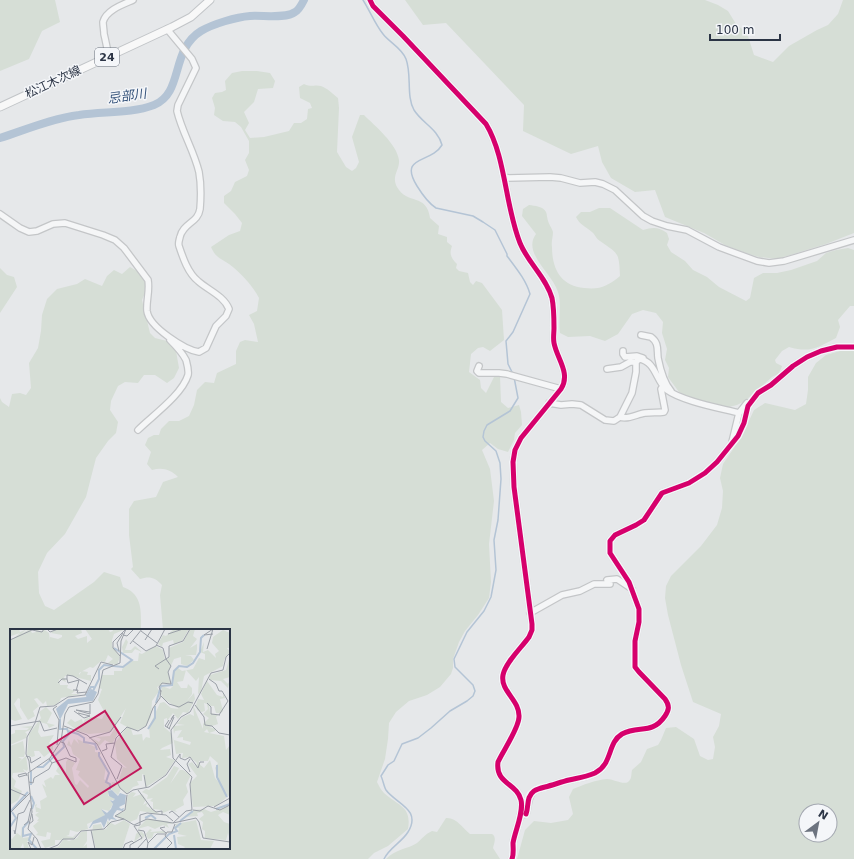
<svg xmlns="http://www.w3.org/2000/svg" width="854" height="859" font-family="'DejaVu Sans','Noto Sans JP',sans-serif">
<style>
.green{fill:#d6ded6;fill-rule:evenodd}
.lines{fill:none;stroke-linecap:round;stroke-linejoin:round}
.stream{stroke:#b4c4d5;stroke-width:1.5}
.river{stroke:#b4c4d5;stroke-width:8}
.minor-casing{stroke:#c4c6c8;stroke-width:8}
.major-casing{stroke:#c2c5c8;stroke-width:9}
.minor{stroke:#f5f6f7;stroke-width:5.5}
.major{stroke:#f8f8f8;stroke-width:7}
.cycleway-casing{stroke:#f4f6f9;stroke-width:8}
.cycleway{stroke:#d6006c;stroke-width:5}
.labels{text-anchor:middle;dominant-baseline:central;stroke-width:3;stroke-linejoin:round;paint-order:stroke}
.shield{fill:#f4f6f9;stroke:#676e7b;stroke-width:1}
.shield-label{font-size:11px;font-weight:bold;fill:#2b3445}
.street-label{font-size:12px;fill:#2b3445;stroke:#f4f6f9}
.water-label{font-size:13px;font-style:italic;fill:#34527a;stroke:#f4f6f9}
.inset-river{fill:none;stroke:#b4c4d5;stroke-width:2}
.inset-road{fill:none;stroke:#9ba0a8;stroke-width:1}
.view{fill:#c2185b;fill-opacity:0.15;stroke:#c2185b;stroke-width:2}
.inset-edge{fill:none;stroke:#2b3445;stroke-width:2}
</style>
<rect width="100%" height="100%" fill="#e6e8ea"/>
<path class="green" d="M0 0H55L60 22 42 31 29 59 0 71Z
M405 0H705L718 5 728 11 736 24 747 33 754 55 773 62 789 46 817 30 828 25 838 14 843 0H854V233L826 244 777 259 759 257 746 253 725 245 704 233 665 217 655 190 635 192 611 178 602 162 598 146 571 154 523 131 524 105 446 23 423 25Z
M242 71H257L270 73 275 81 273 88 258 89 254 102 244 112 249 123 245 130 250 138 264 137 289 131 294 123H301L307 119 308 109 312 108 310 103 300 98 299 87 304 84C313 88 313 84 321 86 327 88 333 94 338 98L339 108 337 152 346 167 352 171 356 168 359 162 352 137 360 115H364C375 126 397 144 399 160 400 170 391 176 397 187 407 205 427 193 430 218L439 226 438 234 447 237V242L452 246C449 254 451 258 457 264L456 268 459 271 468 273 470 282 473 285 476 281 482 283 502 310 504 340 490 351 483 347 478 348 471 354 469 372 480 380 481 388 486 393 495 375 500 376 501 402 508 408 519 405 521 412 522 425 515 433 514 440 508 452 498 449 490 443 482 450 490 469 494 501 489 544 491 582 489 598 478 615 465 631 459 642 453 659V668L451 674 440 687 427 695 409 701 396 712 389 723 388 739 385 759 377 782C379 786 381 790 384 793 398 806 412 806 408 829L388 846 374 853 368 859H0V398L2 402 9 407 12 394 20 393 26 395 31 388 29 363 38 348 41 331 42 315 47 299 57 289 77 284 85 279 102 286 107 276 114 270 122 274 130 267 137 271 145 282 147 288 142 300 150 333 155 338 167 341 176 351 179 368 174 378 167 383 155 375H144L138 383 125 382 118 386 111 401 110 410 118 422 116 433 108 441 96 458 86 497 65 534 47 553 38 572 39 593 45 606 54 610 94 582 104 572 120 577 123 587C143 594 141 612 141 630H11V848H229V630H163L160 595 162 585C155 577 149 576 140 579L131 569 133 567 129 535V509L134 501 156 497 163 482 178 477C171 470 163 467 152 470L147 464 151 452 145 445 148 438 154 435H159L161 429 169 421H179L189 416 194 405 197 390 205 382 214 383 217 373 236 364V351L240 342 245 340 258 342 254 324 249 315 257 311 259 298C252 285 241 273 229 264 220 258 216 258 211 247L229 235 240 231 242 223 235 214 224 203V196L231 191 235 182 247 176 249 170 245 160 249 153V141L241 127 235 122 223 121 214 115 215 108 212 98 215 93 222 92 226 90 225 81 232 73Z
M529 205C535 206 543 206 546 212 547 214 547 218 548 221 549 225 552 228 553 232 553 237 551 242 552 247 552 269 561 286 584 288 600 290 608 286 620 276 619 251 618 254 600 241 596 239 595 234 592 232 585 226 580 225 576 217L581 212H590L599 208H610L643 230C653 227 659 227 667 233L669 239 667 245 671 252 685 261 693 270 707 277 719 287 746 301 750 298 754 278 763 273H777L791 270 817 261 826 253 836 250 848 248 854 250V306H850L838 320 840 327 836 338C817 348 810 353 789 347L782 351 775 360 776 363 782 366 781 369 778 374 772 377 745 401 737 405 729 407 703 402 687 397 679 392 668 377 669 368 665 360 667 349 662 333 663 322 656 313 643 310 632 314 618 334 605 341 590 336 568 337 560 333C558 320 562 303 558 292 552 273 522 253 536 234L522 216 523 209Z
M0 268 7 275 14 277 17 287 0 313Z
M840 351H854V859H517L525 830 534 821 551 823 568 820 573 814 569 797 573 789C583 785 595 780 607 779 613 779 623 785 628 782 632 779 631 775 632 770L641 762 647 749 658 745 661 740 666 728 676 727 694 739 700 756 708 760 713 759 715 747 713 737 719 726 721 714 693 702 681 665 668 615 665 598 666 586 671 576 701 546 717 525 722 508 723 491 720 478 723 464 742 436 754 410 765 403 795 410 806 404 808 390V377L816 363 826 355ZM806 811H830V835H806Z
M446 818C456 817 463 828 470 834H492C497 837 494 843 493 848L500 859H386C395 849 408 849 417 843 423 838 424 835 432 831L437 832Z"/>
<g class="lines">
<path class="stream" d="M363 0C370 11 375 24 383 34 390 43 402 48 406 59 412 75 406 96 414 110 422 123 438 129 442 145 431 164 398 155 417 186 422 194 428 203 436 208L473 216 483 222 495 230 507 254V256C516 268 526 280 530 294L513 332 506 341 508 364 513 374
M384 859C389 848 402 842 408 832 422 809 396 804 386 790 384 787 383 780 381 776L388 765 394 761 402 744 418 738 431 728 450 711 467 701 473 696 475 691 473 685 455 667 454 659 467 632 484 611 491 597 496 570 494 540 498 520 501 479 500 463 496 451 485 441 483 437 484 431 487 425 510 411 518 398 514 377"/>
<path class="river" d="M0 138C25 130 53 118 79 115 103 111 130 114 154 105 184 93 170 50 201 31 213 24 236 17 250 16 262 15 286 19 295 12 299 10 302 4 304 0"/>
<defs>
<path id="minor" d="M370 0 373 6 403 36 486 124C506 157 505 206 520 243 528 263 546 277 552 298 554 308 554 318 554 328 554 333 553 338 554 343 557 359 571 373 561 389L521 438 515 450 513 462 514 487 532 624V630L529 637C522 647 505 663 503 675 500 691 520 700 519 717 519 728 503 751 498 762 495 784 517 783 521 800 524 812 515 831 513 843 513 849 514 854 512 859
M109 56C107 49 106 42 104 34 104 30 103 26 103 22 106 10 124 4 133 0
M504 178 550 177 561 178 580 183 595 182 603 184 615 190 643 216 652 221 667 226 687 230 719 247 757 261 769 263 784 261 854 240
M0 214 20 228 29 232 37 231 53 224 65 223 103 235 115 240 124 248 148 280C150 291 146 301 147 311 149 327 185 350 199 352L206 348 216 326 226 316 229 309C224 296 208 290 198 281 188 273 183 258 179 246 178 243 179 241 180 237 183 223 198 223 200 209 201 197 201 183 199 172 194 151 182 132 177 111L178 105 196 68 192 59 167 29
M641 335 651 337C659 343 657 349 658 358 660 368 664 383 671 391
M623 351V354L625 357 637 356 643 358
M479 366 477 371 479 373H499L507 374 561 389
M607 369 621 367 630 362H636
M549 403 561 405 572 404 581 405 605 420 614 421 620 417 632 393 636 372V362L639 359C656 361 656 382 667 390 682 401 720 408 739 413L747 403
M620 417C628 420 637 414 645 413 652 412 658 413 664 412L665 410 661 389 663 386
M138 430C152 416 182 395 188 375 189 370 187 364 186 360 182 352 176 346 170 340
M732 442 739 413
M530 613 562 595 580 591 594 584H610L607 580 617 579 632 589
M520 815 526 814C529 806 527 797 534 791 537 789 542 788 545 787 553 785 561 782 569 780 578 778 586 777 595 773 613 764 607 743 622 734 639 725 652 735 665 716 669 710 670 706 665 699L639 672 635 667V641L639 622V609L629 582 610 553V541L615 535 636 525 644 520 662 493 689 483 705 473 717 462 738 436 744 423 748 406 758 393 771 385 793 366 807 357 821 351 837 347H854"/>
<path id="major" d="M0 107 172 27 191 17 210 0"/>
</defs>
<use href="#minor" class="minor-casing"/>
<use href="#major" class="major-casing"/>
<use href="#minor" class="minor"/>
<use href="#major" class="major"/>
<defs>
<path id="cycleway" d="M370 0 373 6 403 36 486 124C506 157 505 206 520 243 528 263 546 277 552 298 554 308 554 318 554 328 554 333 553 338 554 343 557 359 571 373 561 389L521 438 515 450 513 462 514 487 532 624V630L529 637C522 647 505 663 503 675 500 691 520 700 519 717 519 728 503 751 498 762 495 784 517 783 521 800 524 812 515 831 513 843 513 849 514 854 512 859
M526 814C529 806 526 797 534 791 537 789 541 788 545 787 553 785 561 782 569 780 578 778 586 777 595 773 613 764 607 743 622 734 639 725 652 735 665 716 669 710 670 706 665 699L639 672 635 667V641L639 622V609L629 582 610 553V541L615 535 636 525 644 520 662 493 689 483 705 473 717 462 738 436 744 423 748 406 758 393 771 385 793 366 807 357 821 351 837 347H854"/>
</defs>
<use href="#cycleway" class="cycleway-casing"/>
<use href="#cycleway" class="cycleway"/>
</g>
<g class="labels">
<rect class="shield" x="95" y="48" width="24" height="18" rx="3"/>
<g class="shield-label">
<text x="107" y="57">24</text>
</g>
<g class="street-label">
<text transform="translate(53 82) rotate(-25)">松江木次線</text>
</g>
<g class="water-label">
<text transform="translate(127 96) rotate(-8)">忌部川</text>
</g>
</g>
<g transform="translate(10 629)">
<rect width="220" height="220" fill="#e6e8ea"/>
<path d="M0 0H9L10 3 17 0 11 5 20 0 22 4 26 3 25 0 32 3 33 0 39 4 40 12V8L48 10 52 8V6L41 4 44 0H71L72 4 65 7 68 10 77 7V14L82 10 75 0H98L100 3 103 2 102 0 113 1 104 5 102 11V17L110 28 107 36 98 34 103 30 98 26 95 33 91 32 83 39 80 38 69 44V46L72 42 78 43 77 46H81V52L57 46 54 48 56 53 49 50 50 56H58L57 59 65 62 61 65H71L51 69 50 72 45 76 37 77 36 72 33 75 27 69 24 70 29 77 23 82 25 87 18 91 10 78V70L8 69 4 75 12 90 5 92 0 90V12L10 4 1 7ZM164 0H179L172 12 164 15 163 11 153 14 152 18 148 15 153 6 156 7ZM180 0H185L183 7 187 10 180 19 187 15V20L186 26H175L181 27 184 31 177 37 171 35V28L164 30 158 43 160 54H154L147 58 149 62 142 72 141 88 136 97 128 101 121 100 123 106 132 105 133 112 136 108 140 109 139 98 150 74 154 73 161 79 169 80 154 70 151 65 152 57 160 60 163 57 164 43 168 39 172 42 183 40 189 29 195 31V25L190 23 194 13 193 23 198 21 206 29 205 25 209 22 202 14 203 8 213 1 220 4V19H217L220 23 214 31 213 37 194 47 191 63 188 65 189 48 186 52 176 41 173 52 167 53 171 59H177L178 55 182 59V65L176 73 184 64 185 70 178 84 173 83 168 90 163 84 157 92V89L154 90V98L162 105 163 114 152 119 150 121 160 120 161 126 156 128 165 131 155 146 136 158 134 146 132 145V152H127L129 156 123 158 117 165 111 160 108 166 100 159 102 153 108 154 113 138 117 139 107 130 105 114 117 98 110 94 116 79 101 103 79 105 68 102 57 94 61 90 65 93 72 90 73 94 75 90 81 88 92 90 95 84 88 71 92 60 89 59 92 46H104V42H112V40L122 32H128L129 24 132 25 146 17 153 21 155 31 160 28 159 19 173 13ZM116 10 118 13 115 21H121L125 17 132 23 125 20 122 24H113L112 18ZM220 27V48L213 50 218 55 220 51 218 59 211 52 199 51 200 46 216 41ZM197 52 207 66 213 68V64L215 69 210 70 213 82 211 84H206L204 77H199L200 84 208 86 206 88 208 95 199 98 206 100 205 102 199 104 197 100 194 103 214 107 216 121 220 116V168L216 165V169L206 177 183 178 180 154 187 147 178 135 182 133 186 138 187 134 180 128 172 129 173 124 166 125 163 107 164 111 180 116 181 113 173 111V108L167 109 172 101 165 102 164 105 163 97 175 96 167 95 173 88 180 85 184 87 183 76 193 100V95L199 89 193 85 198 80 197 75 194 74 195 82 192 83 187 81 186 76 188 70 194 71 191 65ZM200 127 208 134 205 139 211 156 205 149 200 131 194 139 189 135V132H198ZM36 78 42 84 37 94 45 96 39 99 37 95 30 93 28 103 31 108 44 106 39 114 43 117V121L34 128 29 122H24L25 127 22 128 17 126 19 105 31 89 29 83ZM23 97 20 101 15 103 17 105 16 109 0 116V106L5 104V101H17L19 99 10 98ZM105 99 109 102 102 115 95 111 89 117 82 109 89 113 91 110 86 108 100 107ZM64 110 69 115 67 110 85 118V123L91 124 89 128 96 137 94 150 100 156 98 167 104 168 105 171H100L103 175 99 182 91 180 95 185 93 188 77 195 78 200 67 203 60 201 59 206 56 207 63 208 66 205H67L63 210 45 211V216L35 219 31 212 40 210 41 204 37 203 36 208 26 206 28 204 23 197 29 192H27L29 189 25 186 29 183H26L25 176 27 175 26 178 31 180 30 172 37 168 32 155 36 158 34 152 41 148 43 150 45 146H50L46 142 48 138 45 133 52 136 56 144V133L58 130 65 134 62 139 65 155 67 156 70 151 78 159 79 157 68 146 70 142 66 141 70 130 63 125 61 118 57 116 59 111 61 117ZM13 112 15 124 14 128H8L12 130 8 134 16 127 18 140 17 142 13 140 15 143 3 144 2 148 6 152 4 158 12 162 8 171 0 176V117ZM164 137 169 139 160 155 170 141H173L181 146 176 156 178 163 173 171 174 176 165 181 167 183 160 181 153 184 152 181 143 180V173L140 172 143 169 137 170 138 166 132 163 136 160 139 161 157 148ZM122 163 126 164 123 168 132 165 136 170 133 176 138 173 136 177 150 185 130 182 127 190 120 193 109 189 106 186 115 182 118 166ZM220 177V186L213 183 208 186 214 193 220 195V212L218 204 216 211 195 209V202L192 200 193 193 189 190 194 186 192 183 187 184 188 187 174 188 183 181 194 180 201 183ZM137 190 157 192 163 195H157L159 199 153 196 145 200 138 197 127 200ZM114 191 120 195 112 220H86L82 205 83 196 91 195 93 201 97 199V192L105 196ZM186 191 191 211 204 212 200 220H173L175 218 168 215 167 208 177 207 168 205 169 199H165L166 195ZM12 196 13 209 20 208 19 212H17L19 220 14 219 13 214 10 220H0V209L2 210 7 204 11 207ZM129 200 135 206 140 200 142 201 140 203 153 202 156 204H144L142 209 138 210 136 205 131 212 132 206 124 213 126 205 129 202 131 204ZM77 202V212L73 218 77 215V220H38L48 218 54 210 59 212 67 209 71 203Z" fill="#d6ded6" fill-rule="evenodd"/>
<path d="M81 60 87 63 83 72 58 75 50 91 46 80 48 78 58 70 76 68ZM102 161 108 167 110 164 116 166 115 175 109 178 111 180 114 179 113 182 107 181 104 185 103 188 107 191 101 190 99 192 98 189 94 199 91 193 83 195 80 199H79L83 192 95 186 91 180 97 184 101 180 103 175 100 171 103 172 105 170 99 167 98 162Z" fill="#b4c4d5"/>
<path class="inset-river" d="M83 62 89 50V41L94 36 113 38 122 31 104 19M76 67 81 58H84M146 74 151 57 162 56 164 42 169 37 177 38 183 34 190 23 191 9 194 6M138 100 145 89V77M58 102 68 105 74 109V113L85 115 87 121M89 123V127L99 144 96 153 100 155V161M207 136V148L217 168M27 138H33L54 118 53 112 59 105 57 100H50V90M21 142V156M21 167 24 174 22 180M206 180 220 175M1 182 18 163M135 189 141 186 146 190M19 192 13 199V207L21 205 19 211 27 220M170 192 183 182M0 198 6 189 2 183M164 206 166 220M144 220 159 205 167 202 165 199 171 194"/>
<path class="inset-road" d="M37 0 40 3 48 0M203 0 194 6 203 5M131 2 147 14M158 5 173 0M113 6 117 7 124 0M0 11 22 1 32 3 34 0M135 11 142 0M123 12 136 22 146 17 155 0M120 15 132 0M146 16 153 19 156 30M197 20 203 0M109 22 107 14 113 4M110 27 103 19V13L115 1M149 40 145 37 159 28V17L173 12 180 0M57 50V46L63 47 77 55M199 50 206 55 209 62H212L218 72 209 86M48 54 52 50H57L58 54 69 51 66 62M63 61H68L67 64 77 63M151 63 149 58 152 54 161 55 158 43 161 37 156 30M151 67 159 75 169 78 178 73 183 74M197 74 201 78V85L210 86M185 76 194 88 195 96 202 97 209 104 220 106M64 82 74 89 80 87M80 83 66 81 80 85V75M68 84 80 87M159 91 155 97 160 100M0 97 30 92 34 102 47 99M54 97 77 106 87 115 110 159 117 165M157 98 164 86 161 90M159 100 164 88M79 109 100 103 111 88M47 116 49 91 43 80 47 77M92 122 97 120 96 115 105 114M16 127 20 128 21 134 31 128M39 130 42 134 56 129 66 133V129L60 127 54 114 51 113M20 142 19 132 16 125 17 108 25 94 30 78 44 77 58 68 75 66 91 33 103 36M180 143 177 135 180 130M16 146 9 148 8 146 16 144 17 147M134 146 136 158M107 150 112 137 101 128 106 109 117 98 128 102 136 97 143 79 150 69 151 61M19 153 23 154 24 149 39 140 42 134M0 160 16 167M128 161 142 180 146 183 152 182V186M117 165 123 161 139 158 156 146 170 125V129L175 131 180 128 188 139 190 133H194M204 178 220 169M183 181 190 182 198 177 210 181 220 176M0 184 20 164M159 184 162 182 169 188M114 190 105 187 115 181 117 166M163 194 176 182 182 181 180 155 182 148 163 129 161 101 171 88 180 83 201 44 213 41 216 28 220 24M163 194 186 189 189 193 193 209 220 213M19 195 23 192 22 185M14 196 18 193 21 179M124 197 130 196V186L137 184 156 186 163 192M155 198 150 199 156 204M4 201 5 205 8 185 14 183 20 171M81 201 85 220M128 201 134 202 138 214 137 220M138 214 147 205H156M21 220 18 213 22 216 24 208M31 220 27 210 18 200 22 183 18 144 40 129 51 112 55 85 59 78 83 73 88 65 93 41 110 34 111 12 116 0M38 220 48 216 53 210H64L71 202 94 200 101 193 114 190 124 196 137 190 163 194M113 220 115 215 122 212 124 214M120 220V216L132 209 124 197M127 220 136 210M156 220 162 214 155 207 157 203H162L165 195"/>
<path class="view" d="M95 82 131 139 74 175 38 118Z"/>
<rect width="220" height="220" class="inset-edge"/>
</g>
<g transform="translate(818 823) rotate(32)"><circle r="19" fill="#f4f6f9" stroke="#a4a8b1"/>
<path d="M0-3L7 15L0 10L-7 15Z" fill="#6c737f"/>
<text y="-6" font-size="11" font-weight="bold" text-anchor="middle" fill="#2b3445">N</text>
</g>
<path d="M710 34v6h70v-6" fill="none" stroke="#2b3445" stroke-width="2"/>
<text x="716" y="34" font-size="12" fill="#2b3445" stroke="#f4f6f9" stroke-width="3" paint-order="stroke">100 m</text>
</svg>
